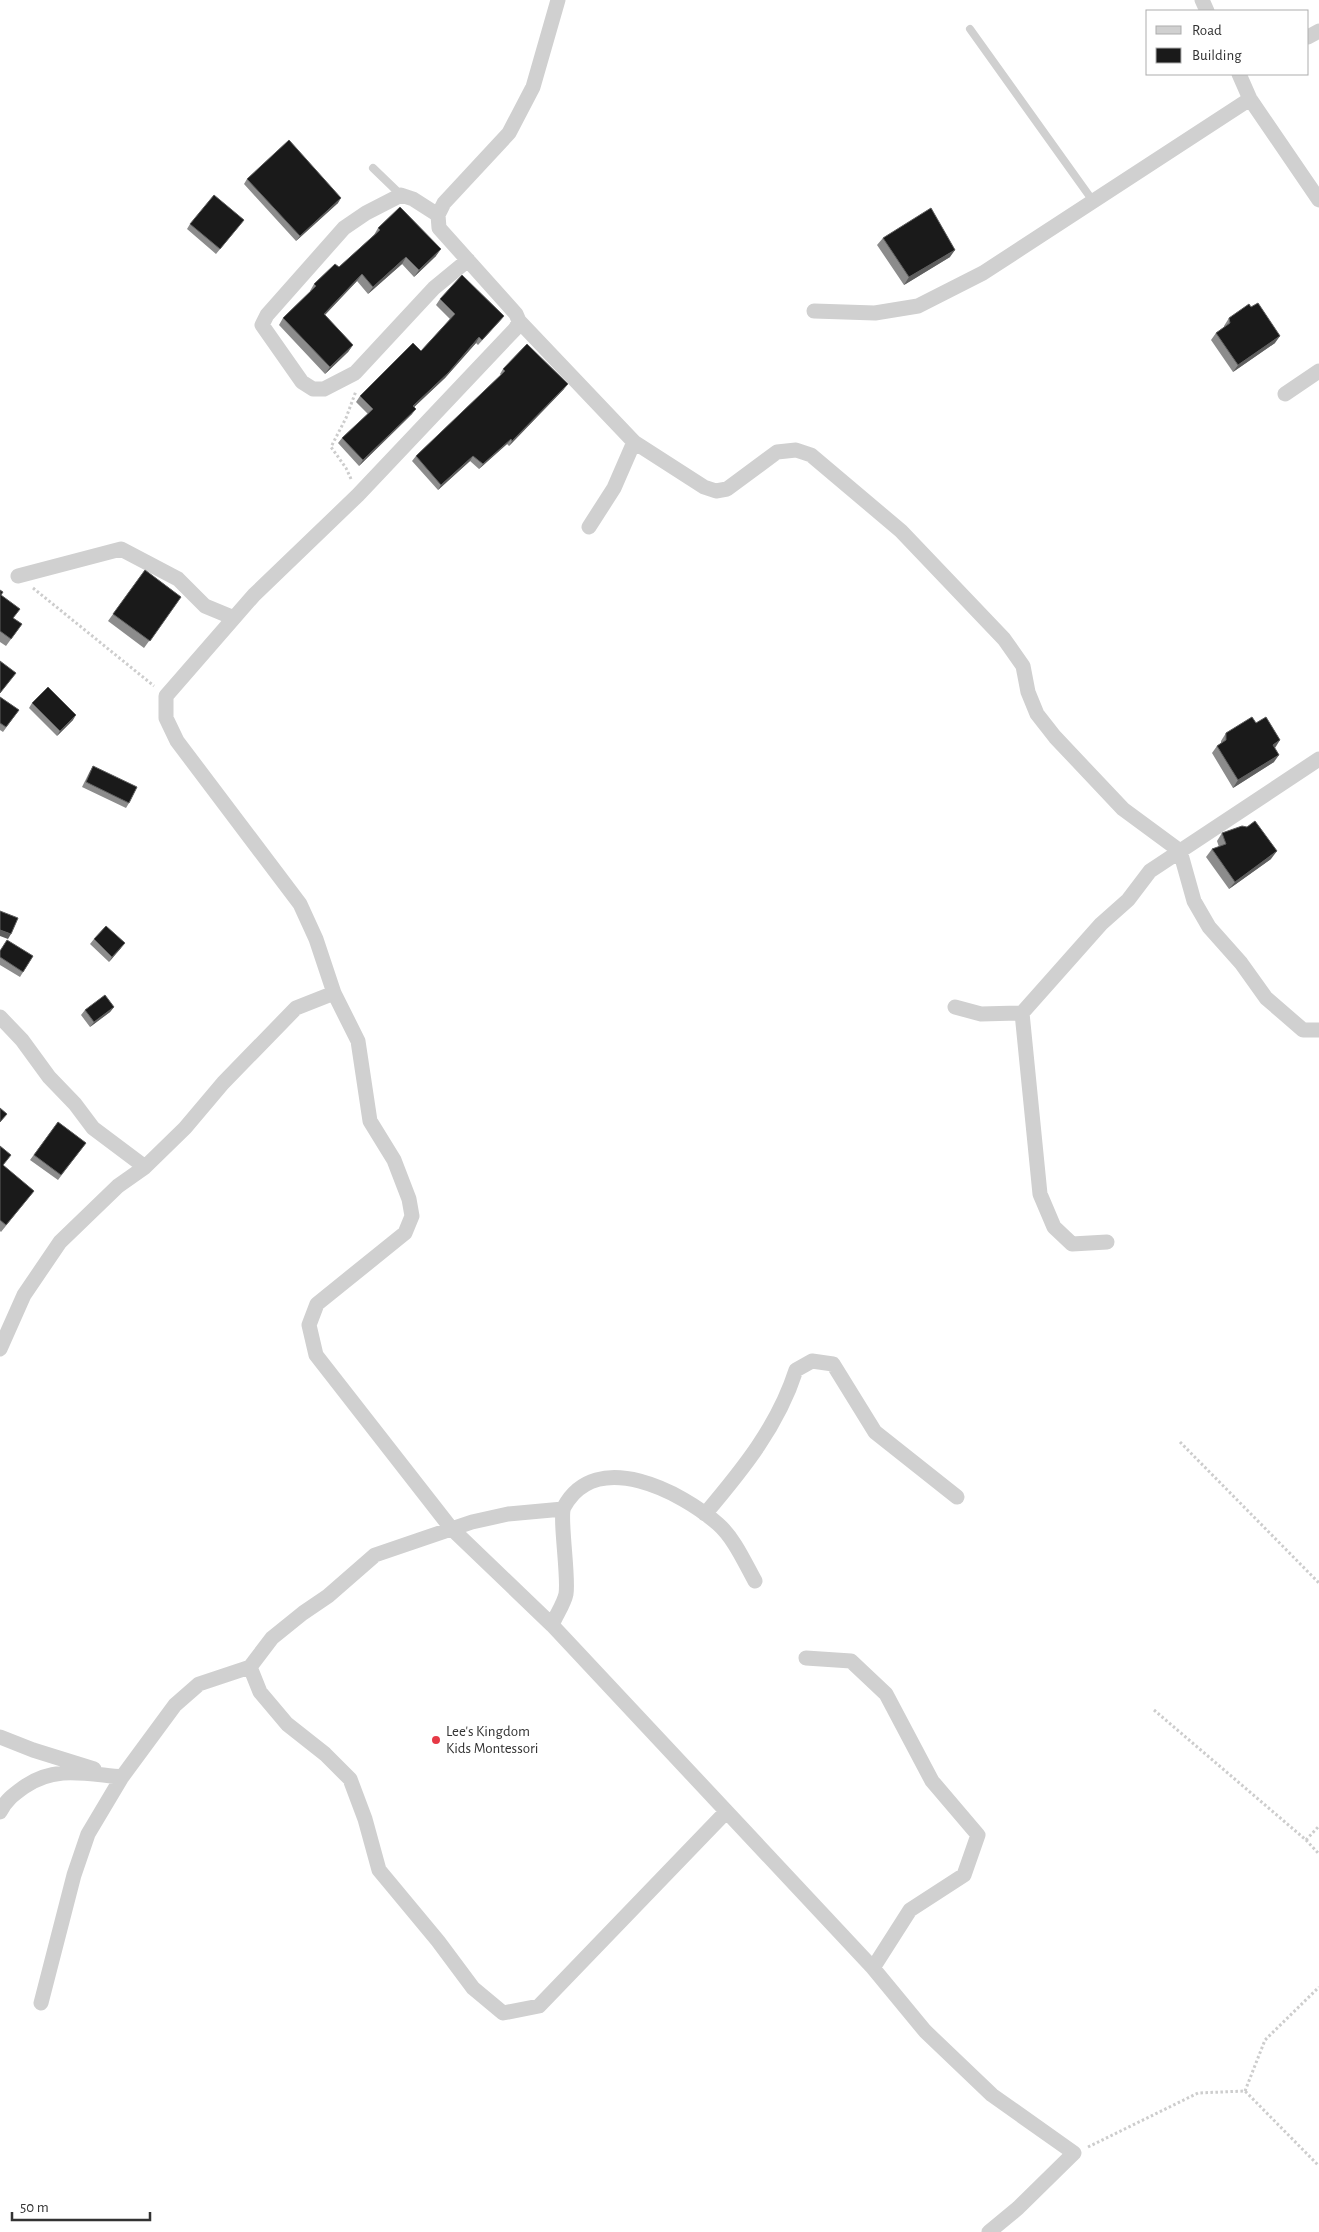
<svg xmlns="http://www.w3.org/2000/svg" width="1319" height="2232" font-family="'Alegreya Sans',sans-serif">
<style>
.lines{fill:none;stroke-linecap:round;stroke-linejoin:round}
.path{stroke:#cdcdcd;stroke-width:3;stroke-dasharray:2.5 2.5;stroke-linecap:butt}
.lane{stroke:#d0d0d0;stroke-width:8}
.street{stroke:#d0d0d0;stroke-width:15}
.wall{fill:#8c8c8c}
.shaded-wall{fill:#5f5f5f}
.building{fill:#1a1a1a;stroke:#5f5f5f}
.poi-dot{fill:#e63946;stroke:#fff;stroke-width:2}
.labels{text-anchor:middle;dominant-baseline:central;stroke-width:5;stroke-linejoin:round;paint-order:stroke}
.poi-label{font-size:15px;fill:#333;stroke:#fff;text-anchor:start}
</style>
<rect width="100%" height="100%" fill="#fff"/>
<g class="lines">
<path class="path" d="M351 479 346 468 331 447 346 418 356 391
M33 588 154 686
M1180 1442 1319 1583
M1154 1710 1306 1840 1319 1854
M1306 1840 1319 1826
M1245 2091 1265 2040 1319 1987
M1088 2147 1198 2093 1245 2091 1319 2166"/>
<path class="lane" d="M970 29 1093 201
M373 168 401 195"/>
<path class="street" d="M558 0 533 87 509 133 444 203 438 215 439 228 516 314 519 321 516 328 358 495 254 595 166 696V718L177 741 300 904 316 939 334 993 358 1041 370 1121 394 1160 409 1199 412 1216 405 1233 317 1304 309 1325 316 1355 451 1528 552 1625 873 1968 925 2031 992 2095 1074 2153 1018 2208 989 2232
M1202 0 1207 11
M1308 37 1319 31
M1239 74 1250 99 1319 200
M438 215 413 199 401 195 366 213 344 228 267 315 262 325 302 382 313 389H324L355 373 434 288 468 260
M814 311 875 313 918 306 983 273 1250 99
M519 321 634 442 704 487 716 491 727 489 777 452 796 450 811 455 901 531 1004 639 1023 666 1028 692 1037 714 1055 737 1123 809 1180 851 1194 901 1209 927 1241 963 1266 998 1303 1030H1319
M1285 394 1319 371
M589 527 614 488 634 442
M18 576 121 549 178 579 205 606 234 618
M955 1007 981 1014 1022 1013 1101 924 1128 900 1150 871 1319 759
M1022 1013 1040 1194 1054 1227 1072 1244 1107 1242
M0 1017 22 1040 49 1077 75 1104 93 1128 145 1167
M0 1349 24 1295 60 1242 118 1186 145 1167 185 1128 223 1083 296 1008 334 993
M563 1509 508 1514 472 1522 375 1555 328 1596 303 1613 272 1638 250 1667 260 1692 287 1724 325 1754 350 1779 365 1819 379 1870 438 1941 473 1988 503 2013 539 2006 725 1813
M705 1514C743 1469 778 1426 796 1370L812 1361 833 1364 875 1432 957 1497
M552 1625C556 1615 564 1604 566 1594 569 1576 559 1517 564 1507 596 1447 682 1492 718 1524 734 1538 745 1563 755 1581
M806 1658 851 1661 886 1694 932 1781 978 1835 964 1875 910 1910 873 1968
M0 1737 33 1750 94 1769
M0 1812C6 1800 13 1795 24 1787 55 1765 86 1774 122 1777
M41 2003 74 1875 88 1834 122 1777 175 1705 199 1684 250 1667"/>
</g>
<path class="wall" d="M247 179 338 203 296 241 244 184Z
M244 220 216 254 187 229 190 224Z
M378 228 436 256 414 277 402 264 368 294 357 281 325 315 353 345 348 352 325 374 279 325 283 318 310 292V291L314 284 339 267 374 235Z
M883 238 950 257 904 285 877 245Z
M440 299 504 316 500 321 478 345 476 343 445 378 414 407 412 414 359 466 338 443 342 438 368 414 356 402 360 396 421 351 450 319 436 305Z
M1229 318 1275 343 1233 372 1211 340 1216 333 1224 327V326Z
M503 369 564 389 509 446 507 444 479 469 470 461 438 490 412 461 416 456 501 375 500 374Z
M145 570 181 597 144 648 108 621Z
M0 590 1 595 13 618 22 624 6 646 0 642Z
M0 697 19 710 3 732 0 730Z
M32 703 73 720 57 736 29 708Z
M1256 723 1275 748 1274 762 1233 788 1212 753 1217 746 1221 743V741L1226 733Z
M93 766 129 803 126 808 82 787 90 771Z
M1222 833 1271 859 1229 889 1206 857 1212 849 1219 847 1217 841Z
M94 939 121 948 109 962 90 944Z
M0 950 33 956 20 977 0 965Z
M114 1007 110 1012 90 1027 81 1015 85 1010Z
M58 1122 86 1143 58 1180 30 1160Z
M0 1146 3 1166 34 1191 1 1232 0 1231Z"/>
<path class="shaded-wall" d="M341 198 338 203 296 241 300 236Z
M441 249 436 256 414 277 419 270Z
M955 250 950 257 904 285 909 277Z
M406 257 402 264 368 294 373 287Z
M362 274 357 281 319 321 324 314Z
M1280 336 1275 343 1233 372 1238 365Z
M479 337 476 343 445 378 410 411 413 406Z
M353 345 348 352 325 374 330 367Z
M568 384 564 389 509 446 512 441Z
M416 409 412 414 359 466 363 460Z
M511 439 507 444 479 469 483 464Z
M473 456 470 461 438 490 441 485Z
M76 715 73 720 57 736 60 731Z
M1280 740 1275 748 1268 753 1273 745Z
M1279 755 1274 762 1233 788 1238 780Z
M1277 851 1271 859 1229 889 1235 882Z
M0 930 11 934 8 939 0 936Z
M125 943 121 948 109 962 112 957Z
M114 1007 110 1012 90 1027 94 1022Z"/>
<path class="building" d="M289 140 341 198 300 236 247 179Z
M214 195 244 220 220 249 190 224Z
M400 207 441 249 419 270 406 257 373 287 362 274 324 314 353 345 330 367 283 318 316 286 314 284 335 264 339 267 380 230 378 228Z
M931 208 955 250 909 277 883 238Z
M462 275 504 316 482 340 479 337 449 372 413 406 416 409 363 460 342 438 373 409 360 396 413 343 421 351 455 314 440 299Z
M1258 303 1280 336 1238 365 1216 333 1230 323 1229 318 1249 304 1251 307Z
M527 344 568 384 512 441 511 439 483 464 473 456 441 485 416 456 505 371 503 369Z
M145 570 181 597 150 641 113 614Z
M0 590 3 592 1 595 20 609 13 618 22 624 11 639 0 631Z
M0 661 16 673 0 693Z
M48 687 76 715 60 731 32 703Z
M0 697 19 710 6 727 0 723Z
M1252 717 1256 723 1266 717 1280 740 1273 745 1279 755 1238 780 1217 746 1226 740V733Z
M93 766 137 787 129 803 86 782Z
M1255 821 1277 851 1235 882 1212 849 1226 844 1222 833 1242 826 1247 827Z
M0 911 18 918 11 934 0 930Z
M106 926 125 943 112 957 94 939Z
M7 940 33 956 23 972 0 957V951Z
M105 995 114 1007 94 1022 85 1010Z
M0 1108 7 1114 0 1122Z
M58 1122 86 1143 61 1175 34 1155Z
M0 1146 11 1155 3 1165 34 1191 6 1225 0 1220Z"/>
<circle class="poi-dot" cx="436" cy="1740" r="5"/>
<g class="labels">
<g class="poi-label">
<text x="446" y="1731">Lee's Kingdom<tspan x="446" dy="17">Kids Montessori</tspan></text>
</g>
</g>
<rect x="1146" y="10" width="162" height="65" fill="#ffffff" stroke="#adadad"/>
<rect x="1156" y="26" width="25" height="8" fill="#d0d0d0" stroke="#adadad"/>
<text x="1192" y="35" font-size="15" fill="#333333">Road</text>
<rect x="1156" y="48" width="25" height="15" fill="#1a1a1a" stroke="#adadad"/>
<text x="1192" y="60" font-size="15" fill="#333333">Building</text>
<path d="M12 2212v8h138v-8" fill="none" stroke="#333333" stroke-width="2.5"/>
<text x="20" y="2212" font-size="15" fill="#333333" stroke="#ffffff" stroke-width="4" paint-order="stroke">50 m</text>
</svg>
